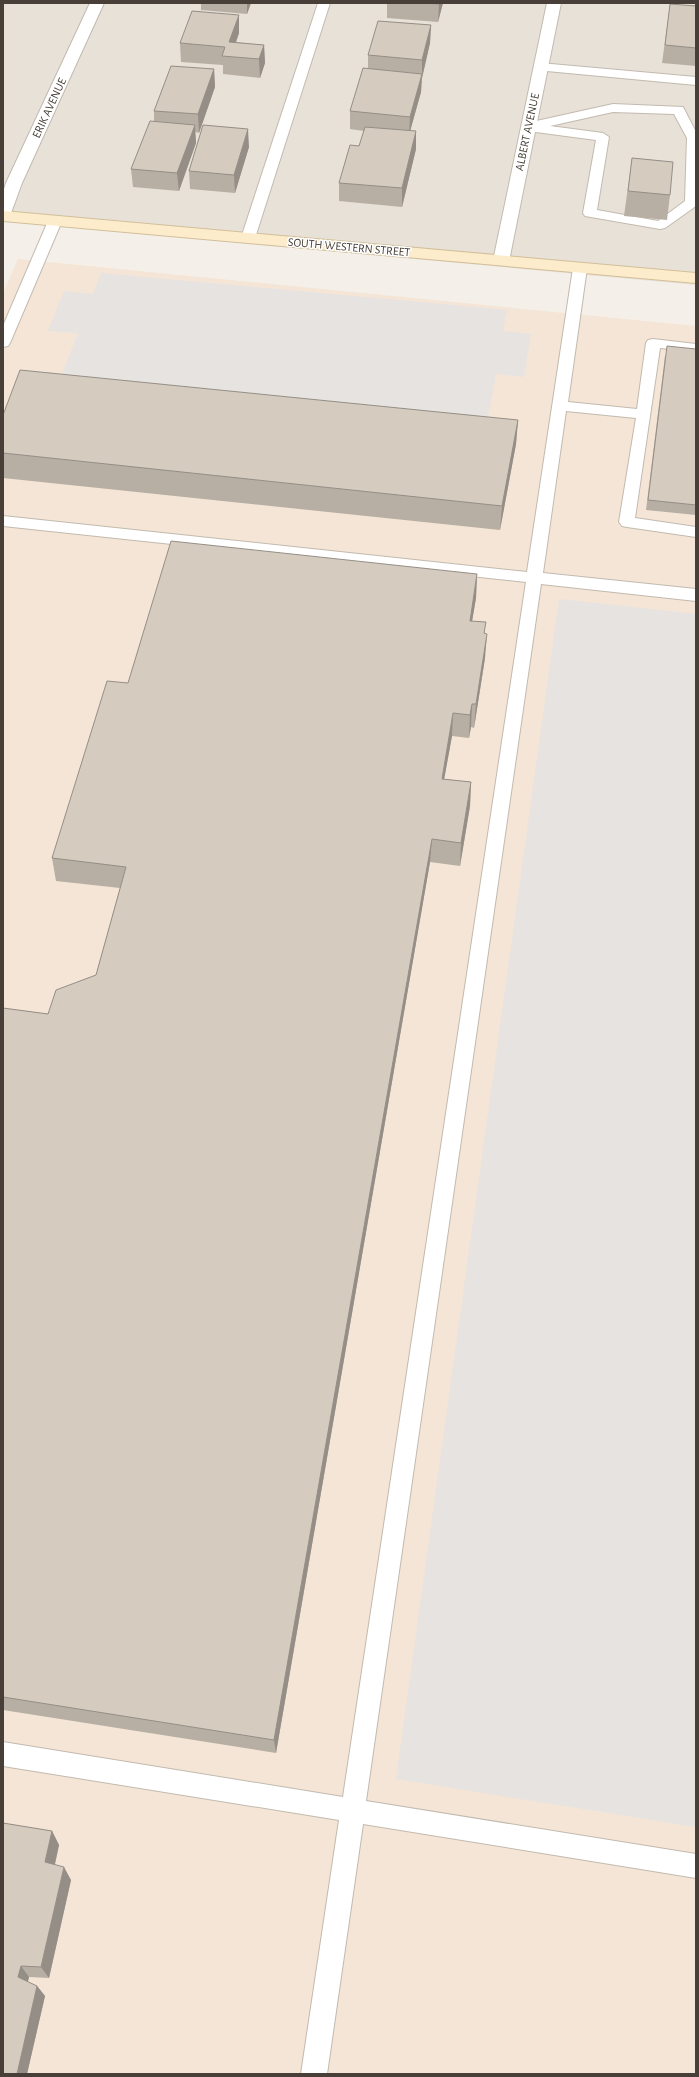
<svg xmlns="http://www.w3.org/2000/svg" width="699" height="2077" font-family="'Alegreya Sans',sans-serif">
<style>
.residential{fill:#e8e1d8}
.commercial{fill:#f5e5d6}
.parking{fill:#e6e3e1}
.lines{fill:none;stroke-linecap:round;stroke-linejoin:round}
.service-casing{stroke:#c2baaf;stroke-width:2}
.minor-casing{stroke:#c2baaf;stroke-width:2}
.tertiary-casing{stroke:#c2baaf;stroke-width:2}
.secondary-casing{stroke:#d2bf9a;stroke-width:2}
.service{fill:#fff;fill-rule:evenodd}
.minor{fill:#fff;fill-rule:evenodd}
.tertiary{fill:#fff;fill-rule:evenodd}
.secondary{fill:#fdeccb;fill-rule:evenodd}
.wall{fill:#b7afa4}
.shaded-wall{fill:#958e86}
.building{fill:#d5cbbf;stroke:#958e86}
.labels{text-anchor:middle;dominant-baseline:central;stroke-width:3;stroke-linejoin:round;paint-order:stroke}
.far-street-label{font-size:12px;fill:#484038;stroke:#fff}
</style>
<rect width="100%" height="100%" fill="#f4f0e9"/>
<path class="residential" d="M3 3H696V285L3 221Z"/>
<path class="commercial" d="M18 259 696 326V2074H3V293Z"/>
<path class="parking" d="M101 273 507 310 503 331 531 334 524 377 496 374 486 427 58 385 78 333 48 331 64 291 93 294Z
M559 599 696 614V1827L396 1779Z"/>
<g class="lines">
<defs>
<path id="service" d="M318 3H330L255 238 248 242 243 241 241 238Z
M540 63 696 77V85L536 70 534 67Z
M613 104 683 107 696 132V206L665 228 660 229 585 216 583 213 596 140 528 131 522 127 523 124ZM613 112 674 114 687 138 685 201 658 221 597 210 609 137 603 133 550 126Z
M55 217 62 221 10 343 8 346 3 347V326L48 221Z
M580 264 585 265 587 268 568 402 637 409 646 343 648 340 653 339 696 344V352L660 348 635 518 696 527V537L627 527 622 526 619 522 636 418 566 411 543 573 696 589V601L541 584 366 1801 696 1854V1878L363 1824 327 2074H301L339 1820 3 1766V1742L343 1797 526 582 3 526V516L527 572 573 268 575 265Z"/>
<path id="minor" d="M547 3H561L509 261 507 264H495L493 261Z"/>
<path id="tertiary" d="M90 3H104L22 183 11 213 9 216 3 218V192L6 183Z"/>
<path id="secondary" d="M3 211 696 273V283L3 221Z"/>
</defs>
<use href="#service" class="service-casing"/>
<use href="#minor" class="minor-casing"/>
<use href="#tertiary" class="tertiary-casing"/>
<use href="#secondary" class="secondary-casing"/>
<use href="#service" class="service"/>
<use href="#minor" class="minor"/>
<use href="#tertiary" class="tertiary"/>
<use href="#secondary" class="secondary"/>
</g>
<path class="wall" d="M201 3H251L247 14 201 10Z
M387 3H443L438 22 387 18Z
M670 4 696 6V66L662 63Z
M431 25 430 43 422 78 421 92 410 131 416 149 402 207 339 201V183L359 146 364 131 350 129V111L368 69V55Z
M239 33 236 42 264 45 265 63 260 78 223 74V65L181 62 180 43Z
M214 69 215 87 199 133 195 132 196 143 179 191 133 187 131 169 154 121V111Z
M249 147 235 193 190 189 189 171Z
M632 158 670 195 667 220 624 216Z
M696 349V515L646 510 665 356Z
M3 415 518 420 516 444 500 530 3 478Z
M477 574 476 598 472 621 485 633V658L474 728 471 727 469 738 452 736 444 779 471 782 470 806 460 866 430 862 276 1753 3 1710V1008L48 1014 96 975 120 888 56 881 52 858 128 683Z
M3 1823 52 1831 59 1845 55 1865 71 1880 49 1978 29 1977 28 1982 37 1986 45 1996 27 2074Z"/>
<path class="shaded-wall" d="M247 3H251L247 14Z
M439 3H443L438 22 439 4Z
M239 15V33L231 57 229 42Z
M431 25 430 43 422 78V60Z
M264 45 265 63 260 78 259 59Z
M214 69 215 87 199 133 198 114Z
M422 74 421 92 409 135 410 117Z
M195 125 196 143 179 191 177 173Z
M248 129 249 147 235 193 234 175Z
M416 131V149L402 207V188Z
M518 420 516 444 500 530 502 506Z
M477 574 476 598 468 645 470 621Z
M487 634 485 658 474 728 476 704Z
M472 704 471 727 469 738 470 715Z
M453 713 452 736 440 802 442 779Z
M471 782 470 806 460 866 461 843Z
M432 839 430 862 276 1753 274 1740Z
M52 1831 59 1845 52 1876 45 1862Z
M64 1867 71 1880 49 1978 41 1967Z
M21 1966 29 1977 26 1988 18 1977Z
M37 1986 45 1996 27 2074H17Z"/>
<path class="building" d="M423 3H439V4Z
M670 4 696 6V48L665 45Z
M192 11 239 15 229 42 264 45 259 59 222 56 225 47 180 43Z
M378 21 431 25 422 60 368 55Z
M171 66 214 69 198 114 154 111Z
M363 68 422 74 410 117 350 111Z
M150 121 195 125 177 173 131 169Z
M203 125 248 129 234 175 189 171Z
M365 127 416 131 402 188 339 183 350 145 359 146Z
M632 158 673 162 670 195 628 191Z
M667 346 696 349V505L648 500Z
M20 370 518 420 502 506 3 453V415Z
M171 541 477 574 470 621 486 622 484 633 487 634 476 704H472L470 715 453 713 442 779 471 782 461 843 432 839 274 1740 3 1697V1008L48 1014 56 990 96 975 126 867 52 858 107 681 128 683Z
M3 1823 52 1831 45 1862 64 1867 41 1967 21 1966 18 1977 37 1986 17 2074H3Z"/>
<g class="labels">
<g class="far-street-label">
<text transform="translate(49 108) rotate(-65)">ERIK AVENUE</text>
<text transform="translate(527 132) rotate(-78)">ALBERT AVENUE</text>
<text transform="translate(349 247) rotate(5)">SOUTH WESTERN STREET</text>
</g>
</g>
<rect width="699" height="2077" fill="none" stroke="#484038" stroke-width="8"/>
</svg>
